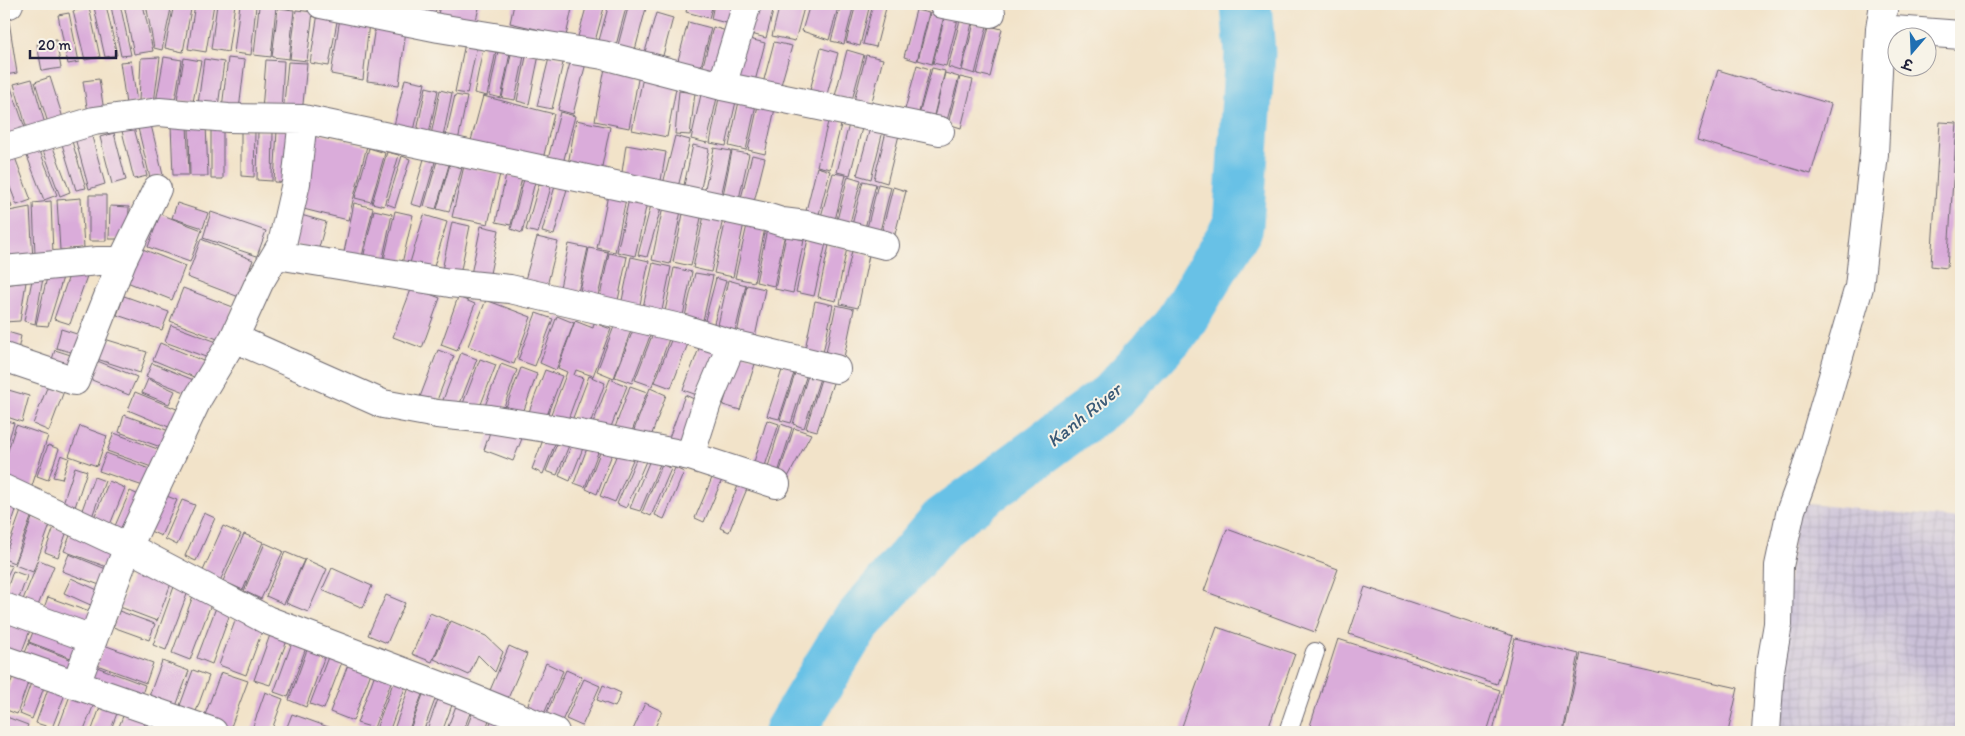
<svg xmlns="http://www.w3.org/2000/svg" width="1965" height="736" font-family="Itim,'Playpen Sans Deva',sans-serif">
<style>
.industrial{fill:url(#industrial-grid)}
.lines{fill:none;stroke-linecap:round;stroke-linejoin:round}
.river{stroke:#68c1e6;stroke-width:51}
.building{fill:#daacda}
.lane-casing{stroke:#6b666d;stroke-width:20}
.street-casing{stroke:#6b666d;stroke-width:30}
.lane{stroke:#fff;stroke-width:18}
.street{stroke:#fff;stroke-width:28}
.labels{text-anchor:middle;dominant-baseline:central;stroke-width:4;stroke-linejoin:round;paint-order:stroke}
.water-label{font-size:19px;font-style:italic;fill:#3a5a77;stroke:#f7f3e8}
</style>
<defs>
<pattern id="industrial-grid" width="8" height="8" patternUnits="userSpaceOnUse" patternTransform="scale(1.25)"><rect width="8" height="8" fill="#c9bfd7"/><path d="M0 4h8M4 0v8" fill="none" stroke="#aca4b9"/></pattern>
</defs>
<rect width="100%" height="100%" fill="#f7f3e8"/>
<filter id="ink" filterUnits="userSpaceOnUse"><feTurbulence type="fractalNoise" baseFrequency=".02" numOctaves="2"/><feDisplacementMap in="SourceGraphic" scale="10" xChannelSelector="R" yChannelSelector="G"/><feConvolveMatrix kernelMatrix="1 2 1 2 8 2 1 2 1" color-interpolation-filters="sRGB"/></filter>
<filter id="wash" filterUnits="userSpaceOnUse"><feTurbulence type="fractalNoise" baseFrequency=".0096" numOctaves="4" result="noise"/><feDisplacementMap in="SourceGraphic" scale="20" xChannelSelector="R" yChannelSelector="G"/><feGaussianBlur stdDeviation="1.12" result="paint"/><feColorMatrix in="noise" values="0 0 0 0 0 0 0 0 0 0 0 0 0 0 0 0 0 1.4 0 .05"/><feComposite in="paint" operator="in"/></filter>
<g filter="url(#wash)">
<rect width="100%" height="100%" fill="#f2e3c9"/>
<path class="industrial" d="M1797 503 1961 519V732H1773Z"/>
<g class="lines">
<path class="river" d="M789 732 852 628 943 522 1112 397 1177 327 1238 226 1250 53 1246 4"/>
</g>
<g id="blocks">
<path class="building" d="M120 4 131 55 121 56 111 6Z
M124 4H143L153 51 134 54Z
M146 4H172L162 50 154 48Z
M174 4H192L183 52 165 48Z
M195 4H214L206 52 188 49Z
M217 4H235L228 52 211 49Z
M240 4 256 6 251 55 234 53Z
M417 4H437L434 20 415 17Z
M440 4H480L475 24 438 15Z
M514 4H573L566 36 510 23Z
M587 4H605L594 45 577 40Z
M609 4H627L615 49 598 44Z
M629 4 646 8 634 54 617 49Z
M688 4H713L709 18 686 12Z
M714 4H739L734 25 711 19Z
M751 4H775L766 38 744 32Z
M780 4H805L795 41 772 36Z
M810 4H839L829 40 802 31Z
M841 4H854L844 44 831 41Z
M856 4H870L860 46 846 42Z
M873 4H887L876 47 863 44Z
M106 5 117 55 105 57 94 7Z
M259 6 276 7 271 57 254 55Z
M89 7 100 57 85 60 73 11Z
M278 8 294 10 289 59 272 57Z
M296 10 313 12 307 61 290 59Z
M916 10 929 13 917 61 904 57Z
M69 13 79 62 68 64 58 15Z
M318 13 338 16 329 66 310 63Z
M656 13 673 18 661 63 643 59Z
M930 13 944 16 932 64 918 60Z
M945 15 958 19 946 66 933 63Z
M340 18 369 22 363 80 331 74Z
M960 20 972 23 961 71 948 67Z
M9 21 17 73 5 75 4 22Z
M688 22 711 28 699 74 676 68Z
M974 23 987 26 975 74 962 70Z
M375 26 406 30 399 85 367 81Z
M989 26 1002 29 990 77 977 74Z
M713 27 730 32 718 77 701 73Z
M742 37 765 43 753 89 730 83Z
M56 40 61 68 42 71 37 44Z
M774 42 792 46 779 92 762 87Z
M465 43 477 45 467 94 455 92Z
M484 44 497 46 487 96 474 93Z
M499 46 511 48 501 98 489 95Z
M821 48 838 53 826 98 809 94Z
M512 49 525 51 515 100 502 98Z
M847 50 864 55 852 100 835 96Z
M527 52 539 55 529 104 517 101Z
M550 54 564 59 552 109 537 106Z
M866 55 883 59 871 105 854 101Z
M160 57 154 103 139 101 141 58Z
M164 57 182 60 174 106 156 102Z
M184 58 201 61 193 102 177 100Z
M228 58 245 60 239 110 222 108Z
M204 59 224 62 218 107 198 104Z
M571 59 586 63 573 114 558 110Z
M266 60 284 61 281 112 262 110Z
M131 61 137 103 126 104 120 62Z
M288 62 307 63 302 114 283 113Z
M917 65 930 69 918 116 904 113Z
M605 68 639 74 629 128 595 121Z
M932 68 945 71 933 119 919 115Z
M1718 70 1831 104 1811 174 1697 140Z
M945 73 959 77 946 124 933 121Z
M50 77 63 118 48 123 35 82Z
M643 77 677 83 667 137 632 130Z
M960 77 973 80 961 128 948 124Z
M32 79 45 124 27 129 14 84Z
M99 79 104 111 88 113 83 81Z
M405 79 425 83 412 139 392 134Z
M9 82 25 128 9 134 4 120V83Z
M426 87 438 90 428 139 416 136Z
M440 90 452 93 442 142 430 140Z
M702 90 718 93 707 143 691 139Z
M679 91 695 93 690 135 675 134Z
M720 93 737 97 726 146 710 143Z
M455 95 467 97 457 146 444 144Z
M483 96 554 114 541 167 469 148Z
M740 97 757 100 746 150 729 146Z
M759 101 776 104 765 154 748 150Z
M560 112 575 116 562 167 547 163Z
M829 118 842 121 830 169 817 166Z
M576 120 610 127 600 176 567 170Z
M1940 122 1957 123 1947 268 1931 266Z
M187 124 189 175H173L171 125Z
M206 124 208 176H190L189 125Z
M849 124 862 128 850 175 837 172Z
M151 125 163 175 150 178 138 128Z
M211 127H223V179H211Z
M134 128 147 176 134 179 122 131Z
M870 128 883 131 871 179 857 175Z
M241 130 255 131 254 177 241 176Z
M277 130 295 131 292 183 274 182Z
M258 131 273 132 272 181 257 180Z
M310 132 367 146 348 220 291 206Z
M886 132 899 135 887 183 874 179Z
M91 133 105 184 89 189 75 138Z
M114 133 126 180 112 184 100 137Z
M675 136 690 140 677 191 662 188Z
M71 138 86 188 76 190 61 141Z
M51 142 70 192 60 196 41 145Z
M626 145 666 152 660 186 621 179Z
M693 145 709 149 699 198 682 194Z
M38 146 57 195 44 200 25 151Z
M369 148 385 153 371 202 355 198Z
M714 148 731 151 720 201 703 197Z
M732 151 749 154 738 203 722 200Z
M387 152 399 155 384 206 372 203Z
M14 155 31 200 17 205 4 172V159Z
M752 155 765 158 753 206 740 202Z
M402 156 410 159 395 207 387 204Z
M424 159 435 162 422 207 411 204Z
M437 161 449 165 436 209 424 206Z
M450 164 462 168 449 212 437 209Z
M464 166 500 174 488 224 452 217Z
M817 167 830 171 818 218 805 215Z
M833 173 846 175 834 224 820 220Z
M506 175 522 178 511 225 496 222Z
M848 176 861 180 849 227 836 224Z
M524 179 535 182 522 233 511 229Z
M863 181 876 184 864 232 851 229Z
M539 184 551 187 538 233 526 230Z
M878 184 891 187 879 235 866 232Z
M4 185 12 207 4 210Z
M555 186 567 189 554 235 542 232Z
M893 187 906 191 894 238 881 235Z
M89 195H106V241H89Z
M608 195 626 199 615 252 597 248Z
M81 198 84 248 60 250 57 200Z
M629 199 647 203 635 256 617 252Z
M51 201 53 254 35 255 33 203Z
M177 203 208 213 203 228 172 218Z
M354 203 373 208 361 261 343 257Z
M651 205 661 208 647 257 638 255Z
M110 206 129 207 128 239H109Z
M30 207 33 260 4 261V212Z
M663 207 681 211 670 264 652 260Z
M684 209 702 213 691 266 673 262Z
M374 210 392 214 381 267 362 263Z
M395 211 413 215 401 268 383 264Z
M211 212 266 231 257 256 203 238Z
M160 214 202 230 190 262 148 247Z
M301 215 326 222 318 251 293 244Z
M424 215 447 222 433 270 410 263Z
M704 215 723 219 711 272 693 268Z
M726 219 744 223 733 277 714 273Z
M452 222 470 226 459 279 441 275Z
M747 225 765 228 754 282 735 278Z
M481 226 499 230 488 283 470 279Z
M767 229 785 233 774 286 756 282Z
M786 236 804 240 793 293 775 289Z
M537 237 558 242 547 286 525 280Z
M201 239 253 260 239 297 187 277Z
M808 239 826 243 814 296 796 292Z
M569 244 588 248 576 301 558 297Z
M829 245 847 248 836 301 818 297Z
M140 248 185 266 172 300 127 282Z
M589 248 608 252 596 305 578 301Z
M852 251 869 255 858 308 840 304Z
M609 253 627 257 616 310 598 306Z
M631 257 649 261 638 314 620 310Z
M653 263 671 267 660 320 641 316Z
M674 268 692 272 681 325 663 321Z
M71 270 87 276 70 324 54 319Z
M48 273 64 274 48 326 36 325Z
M695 273 713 276 701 329 683 325Z
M43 278 35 324 24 321 32 280Z
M716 278 726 281 712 330 703 328Z
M728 280 746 285 734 337 716 334Z
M26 282 20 321 4 322V285Z
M747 285 765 289 754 342 736 338Z
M412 287 440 298 422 348 393 337Z
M183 288 233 307 220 340 170 321Z
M124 296 169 312 162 330 117 315Z
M458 297 475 304 457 351 441 345Z
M486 300 531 317 514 364 468 346Z
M815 301 833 305 822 358 804 354Z
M836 305 854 309 843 362 825 358Z
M536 313 553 319 535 366 518 360Z
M557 316 574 323 556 370 540 363Z
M575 321 593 328 594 323 611 329 593 376 576 370 574 375 583 378 566 425 549 419 567 372 558 368Z
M615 324 631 330 614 378 597 371Z
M171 325 217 342 211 359 165 342Z
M61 329 83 336 78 354 56 348Z
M633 330 650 336 632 383 615 377Z
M4 331 21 336 18 350 4 346Z
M653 333 669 339 652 386 635 380Z
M673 335 689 341 671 388 655 382Z
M98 337 147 352 140 373 91 357Z
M160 343 208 363 201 380 153 360Z
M701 343 718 349 700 396 683 390Z
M55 350 77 357 71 376 49 369Z
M438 350 454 356 436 403 420 397Z
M461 353 477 359 459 406 443 400Z
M739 353 757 358 740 410 723 405Z
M90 358 137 377 129 395 82 376Z
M480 359 496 365 478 412 462 406Z
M152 363 196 381 190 394 146 377Z
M501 364 517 370 500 418 483 411Z
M784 364 796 367 779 419 767 416Z
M521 368 537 374 520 421 503 415Z
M797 368 808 371 791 423 780 420Z
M545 370 562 376 544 423 527 417Z
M809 372 821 375 804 428 793 424Z
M589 376 605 383 588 429 571 423Z
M822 376 834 380 817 431 806 428Z
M148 379 175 391 169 404 142 393Z
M610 379 627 386 609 432 592 426Z
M48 385 64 391 49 431 33 424Z
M630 386 647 392 629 439 613 433Z
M650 388 666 395 649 442 632 435Z
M5 389 29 396 22 422 4 416Z
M135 392 184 412 176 430 128 410Z
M685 395 701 402 684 449 667 443Z
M124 415 172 432 166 449 119 432Z
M4 420 14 423 4 455Z
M767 420 779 424 764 469 753 465Z
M781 424 792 428 778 473 767 470Z
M16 425 48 436 31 489 4 480V463Z
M80 426 107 436 97 466 69 456Z
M794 428 811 434 788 477 779 474Z
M491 429 523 436 513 461 484 450Z
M546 432 558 436 543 474 532 469Z
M114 433 163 451 157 469 107 451Z
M561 434 572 438 557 475 546 471Z
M574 439 585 443 570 481 559 476Z
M589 443 600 447 585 487 574 483Z
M48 445 59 449 48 480 37 476Z
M603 445 614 449 597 494 586 489Z
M619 449 635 455 615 502 600 496Z
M106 453 155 471 149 488 99 471Z
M61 455 69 458 62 479 53 477Z
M637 457 646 461 626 508 617 504Z
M650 460 660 464 640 511 630 508Z
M662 464 671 469 651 516 642 512Z
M75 467 87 471 73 513 61 509Z
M675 468 684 472 664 519 655 515Z
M715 471 724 475 704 522 695 518Z
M94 477 105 481 89 525 78 521Z
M109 481 125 488 107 532 91 525Z
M740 481 749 484 729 532 720 528Z
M130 491 143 497 125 539 112 533Z
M164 495 177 500 161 536 148 530Z
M182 500 195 505 177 545 165 539Z
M6 503 17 507 4 546V511Z
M21 511 32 515 14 563 4 559V558Z
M204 513 215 518 196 561 185 556Z
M32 518 50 525 33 572 15 565Z
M223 526 241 534 220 581 202 573Z
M54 527 67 531 58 557 45 552Z
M1227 529 1338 569 1315 632 1204 591Z
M71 533 122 552 115 570 64 551Z
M244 534 263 542 243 590 223 581Z
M265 543 283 551 261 599 244 591Z
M285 552 304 560 284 604 266 596Z
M69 554 111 571 105 587 62 571Z
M305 559 327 569 308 612 286 603Z
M39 560 54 566 35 613 20 607Z
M4 564 12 566 4 582Z
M136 565 173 578 157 621 120 607Z
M332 568 372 586 363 608 322 590Z
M13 571 27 576 17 604 4 598Z
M71 578 102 592 95 607 64 593Z
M175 584 189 589 166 650 153 645Z
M1365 587 1513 636 1497 684 1349 634Z
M194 593 213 599 190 660 172 653Z
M386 595 405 603 387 643 368 635Z
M48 597 95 614 88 633 41 616Z
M217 605 231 611 212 664 197 658Z
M119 611 155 624 149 640 113 627Z
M238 613 265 623 246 675 219 665Z
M430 613 449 621 432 662 412 654Z
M9 616 32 625 21 654 4 648V630Z
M451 621 486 636 503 652 495 672 478 655 469 675 434 659Z
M37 622 83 639 76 660 29 642Z
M1217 627 1295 654 1267 732H1180Z
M271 632 288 638 270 685 254 680Z
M294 637 308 642 288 697 274 692Z
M1515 638 1579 654 1563 732H1493Z
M1338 639 1500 690 1487 732H1308Z
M29 643 75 661 69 676 22 660Z
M104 645 153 663 146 683 97 665Z
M509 646 527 654 506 703 488 695Z
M308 647 326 653 306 707 289 700Z
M1581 653 1738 688 1728 732H1564Z
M328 657 342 662 324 709 310 704Z
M162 661 189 671 175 709 148 699Z
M349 662 372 670 353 721 330 712Z
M546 663 563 671 543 716 526 709Z
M94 666 145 685 140 701 88 682Z
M377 668 394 674 374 728 357 723Z
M193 670 209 676 194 717 178 711Z
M566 670 582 677 562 721 546 714Z
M15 671 30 677 17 714 4 709V701Z
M221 672 248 681 229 732 202 723Z
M397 672 409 677 389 732H385L376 729Z
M33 677 46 682 32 719 20 714Z
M412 679 426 684 408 732H393Z
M584 679 600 686 582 726 566 719Z
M50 683 67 689 52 728 36 723Z
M427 684 439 689 423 732H409Z
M603 685 621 693 615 707 597 700Z
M72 690 96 699 83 732H62L57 731Z
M441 691 455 697 442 732H426Z
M265 692 283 699 271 732H251Z
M459 698 473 705 463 732H446Z
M102 702 119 708 110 732H91Z
M645 703 662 711 653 732H632Z
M126 708 148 716 142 732H117Z
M473 711 490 717 485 732H465Z
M292 714 331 728 329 732H285Z
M151 715 170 721 166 732H145Z
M4 716 28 725 25 732H4Z
M493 716 508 722 504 732H487Z"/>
</g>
</g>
<g filter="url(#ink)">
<use href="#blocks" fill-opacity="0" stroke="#6b666d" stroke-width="1"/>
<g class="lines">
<defs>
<path id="lane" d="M1288 732 1315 652"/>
<path id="street" d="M321 4 439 28 603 55 722 86 940 131
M943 4 991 13
M4 5 9 4
M1880 29 1961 35
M722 86 747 4
M4 148 94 121 159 112 228 118 303 119 766 217 782 222 806 225 885 245
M277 255 450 283 510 289 684 329 732 344 836 369
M4 270 98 261H122
M234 338 383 404 437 414 489 419 559 430 690 456 707 403 732 344
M4 357 75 381 122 261 157 189
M690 456 776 484
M4 489 128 547 267 620 462 694 555 732
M4 607 92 639
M4 660 213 732
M76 684 128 547 198 398 234 338 259 283 282 244 296 183 303 119
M1766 732 1770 670 1778 624 1779 566 1791 510 1806 469 1859 287 1874 154 1880 29 1884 4"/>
</defs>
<use href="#lane" class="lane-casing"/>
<use href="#street" class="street-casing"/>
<use href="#lane" class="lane"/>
<use href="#street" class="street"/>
</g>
</g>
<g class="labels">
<g class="water-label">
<text transform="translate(1084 415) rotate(-39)">Kanh River</text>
</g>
</g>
<rect width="1965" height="736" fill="none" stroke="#f7f3e8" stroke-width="20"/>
<g transform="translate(1912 52) rotate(199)"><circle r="24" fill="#f7f3e8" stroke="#a29fa3"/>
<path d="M0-4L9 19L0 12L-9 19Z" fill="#1f6fb2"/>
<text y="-8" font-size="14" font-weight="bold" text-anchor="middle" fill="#22223b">उ</text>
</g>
<path d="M30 50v8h86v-8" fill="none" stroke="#22223b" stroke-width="2.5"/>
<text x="38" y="50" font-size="15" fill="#22223b" stroke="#f7f3e8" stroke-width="4" paint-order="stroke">20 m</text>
</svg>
